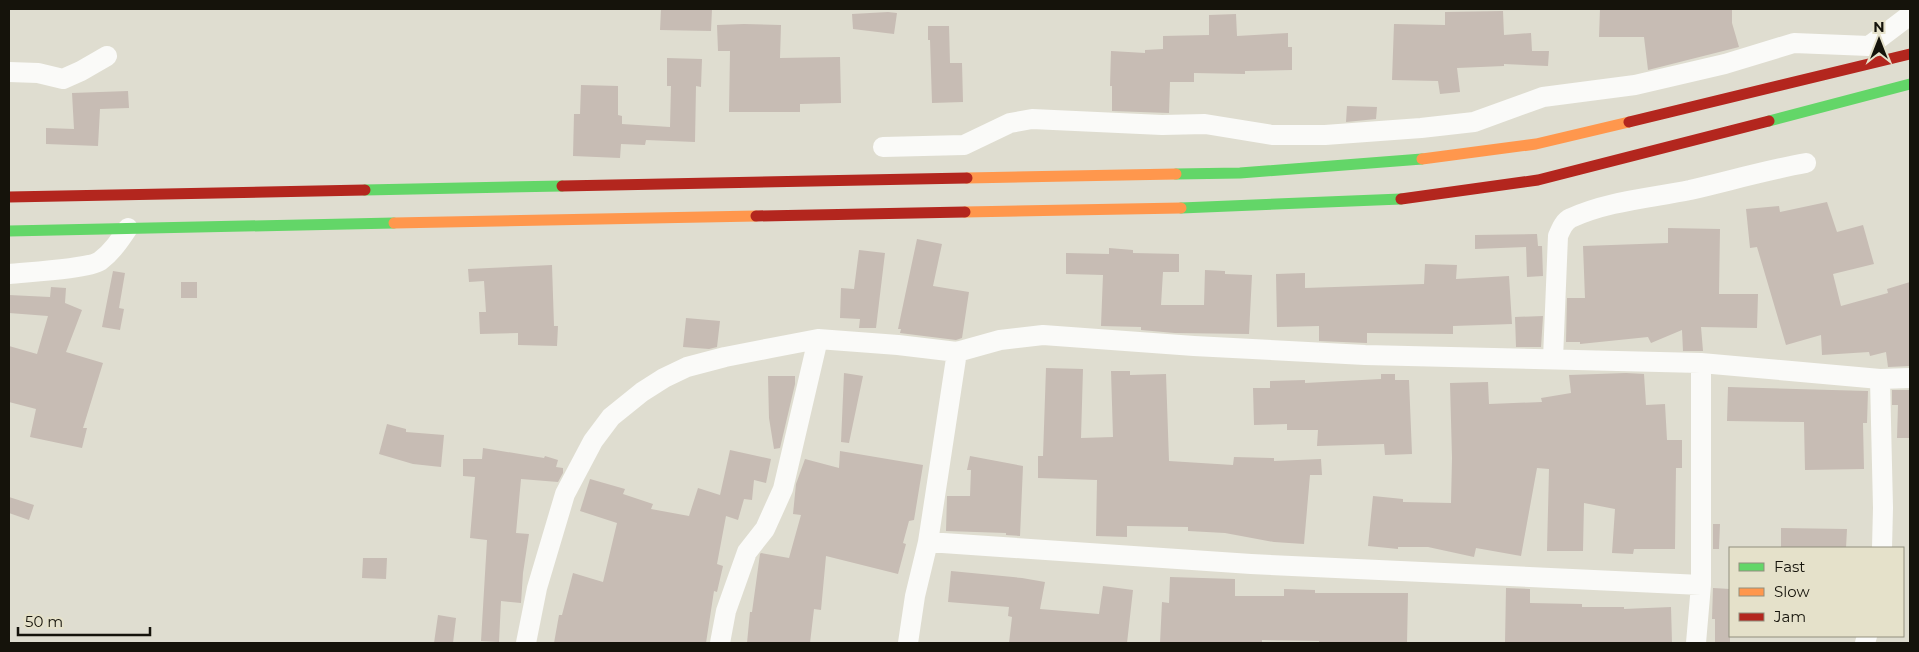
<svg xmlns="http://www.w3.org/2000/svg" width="1919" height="652" font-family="Montserrat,sans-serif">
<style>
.building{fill:#c7bcb4}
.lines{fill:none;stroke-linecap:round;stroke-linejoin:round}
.street{stroke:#fafaf8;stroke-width:20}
.fast{stroke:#63d668;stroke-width:11}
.slow{stroke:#ff974d;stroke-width:11}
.jam{stroke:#b3261e;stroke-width:11}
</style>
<rect width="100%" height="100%" fill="#dfddd0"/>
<path class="building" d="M661 9H712L711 31 660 30Z
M1600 9H1732V23L1739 47 1648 70 1644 37H1599Z
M1503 11 1504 35 1531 33 1532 51H1549L1548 66 1504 64V66L1457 68 1460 92 1440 94 1438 81 1392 80 1394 24 1445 25V12Z
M888 12 897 13 894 34 853 29 852 14Z
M1236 14 1237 36 1288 33V47H1292V70L1245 71V74L1194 73V82H1170L1169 113 1112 111V86H1110L1111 51 1145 53V50L1163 49V36L1209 35V15Z
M744 24 781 25 780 58 840 57 841 103 800 104V112H729L730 51H718L717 25Z
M928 26H949L950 63H962L963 102 932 103 930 40H928Z
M667 58 702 59 701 87 696 86 695 142 646 140 645 145 621 144 620 158 573 156 574 114H580L581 85 618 86V115L622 116V124L670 127 671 86H667Z
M128 91 129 108 100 109 98 146 46 144V128L74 129 72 93Z
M1347 106 1377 107 1376 119 1346 122Z
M1827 202 1837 232 1863 225 1874 264 1833 274 1841 306 1888 293 1887 289 1910 282V366L1888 367 1886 352 1870 356 1869 352 1822 355 1821 335 1786 345 1757 247 1750 248 1746 209 1779 206 1780 212Z
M1668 228 1720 229 1719 294H1758L1757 328 1701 327 1703 351H1683L1682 330 1651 343 1648 337 1580 344V342H1566L1567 298H1585L1583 246 1668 243Z
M1537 234 1538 246H1542L1543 276 1527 277 1526 247 1475 249V235Z
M917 239 942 244 933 286 969 292 962 338 956 340 900 333 901 329H898Z
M1109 248 1133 250V253L1179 254V272H1163L1161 305H1204L1205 270 1225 271V274L1252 275 1249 334 1175 333 1141 330V327L1101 326 1103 275 1066 274V253L1109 254Z
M859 250 885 253 876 328H859L860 319 840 318 841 288 854 289Z
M1425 264 1457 265 1456 279 1509 276 1512 324 1453 326V334L1367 333V343L1319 341V326L1277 327 1276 274 1305 273V288L1424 284Z
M552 265 554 326H558L557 346 518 345V333L480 334 479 312H486L484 281 469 282 468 269Z
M113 271 125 273 119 308 124 309 120 330 102 327Z
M181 282H197V298H181Z
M51 287 66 288 65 303 82 310 66 352 103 363 83 428H87L82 448 30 437 36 409 9 402V346L37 354 48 316 9 313V295L50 297Z
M1543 316 1541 347H1516L1515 317Z
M686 318 720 321 717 347 709 349 683 347Z
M1046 368 1083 369 1081 438 1113 437 1111 371H1130V375L1166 374 1169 461 1233 465 1234 457 1274 458V461L1321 459 1322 475H1310L1304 544 1274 542 1225 533 1188 531V527L1127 526V537L1096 536 1097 480 1038 478V456H1043Z
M844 373 863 376 849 443 841 442Z
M1626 373 1644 374 1646 405 1665 404 1667 440H1682V468H1676L1675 549H1634L1633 554 1612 553 1615 509 1584 503 1583 551H1547L1549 469 1537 468 1521 556 1476 548 1474 557 1428 547H1398V549L1368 546 1373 496 1403 499V502L1451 503 1452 458 1450 383 1488 382 1489 404 1542 402 1541 398 1571 393 1569 375Z
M1381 374H1395V380H1409L1412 454 1385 455 1384 444 1317 446 1318 430H1287V424L1254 425 1253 388H1270V381L1305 380V383L1381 379Z
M768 376H795V384L780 448 774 449 769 418Z
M1728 387 1868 391 1867 423H1863L1864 469 1805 470 1804 422 1727 421Z
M1892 390H1910V438H1897L1898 405H1892Z
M387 424 406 429V432L444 435 441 467 413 464 379 454Z
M483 448 544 458 545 456 558 460 556 467 563 468V473L558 482 521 479 516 533 529 534 523 573 521 603 501 601 499 642 481 641 487 540 470 538 475 477 463 476V459H482Z
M730 450 771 459 766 483 754 480 752 500 744 499 738 520 726 516 717 564 723 566 717 592 714 591 706 643H554L559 615H562L573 573 603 582 617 523 580 511 590 479 625 489 623 494 653 504 651 509 689 516 698 488 720 495Z
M840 451 923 465 914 520 909 521 903 543 906 544 898 574 826 556 821 610 814 609 810 643H747L750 612H752L760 554 761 553 789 558 801 515 793 514 796 484 805 459 839 468Z
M970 456 1023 466 1020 536 1006 535V533L946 531 947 496H970L971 470H967Z
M9 497 34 505 29 520 9 513Z
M1713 524H1720L1719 549H1713Z
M1781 528 1847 529 1846 548H1781Z
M363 558H387L386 579 362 578Z
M951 571 1022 578 1045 582 1040 609 1099 614 1103 586 1133 590 1127 643H1009L1012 617 1008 616 1009 607 948 602Z
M1170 577 1235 579V596H1284V589L1315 590V593H1408L1407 643H1319V641L1262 640V643H1160L1162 602 1169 603Z
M1506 588 1530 589V603L1582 604V607H1624V609L1671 607 1672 643H1505Z
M1713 588 1730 589V643H1715V619H1712Z
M438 615 456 618 453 643H434Z"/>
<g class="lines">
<path class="street" d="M9 72 38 73 63 79 81 71 107 56
M883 147 964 145 1010 123 1032 119 1162 125 1205 124 1272 135H1325L1421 128 1474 122 1543 97 1635 85 1725 64 1794 43 1869 46 1910 15
M9 274C26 272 88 269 100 261 112 252 120 240 128 228
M1553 359 1558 236C1561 229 1564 221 1571 218 1608 201 1651 198 1690 190 1729 181 1767 170 1806 163
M1880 379 1883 508 1882 548
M928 542 1251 564 1701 585
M526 643 537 588 565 494 593 441 611 417 642 392 664 378 687 367 725 357 771 348 818 339 898 345 957 352 1000 340 1043 335 1194 346 1365 355 1701 363 1880 379 1910 378
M720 643 726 611 747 552 765 529 783 489 818 339
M908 643 915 596 928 542 957 352
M1696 643 1701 585V363
M1865 643 1867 636"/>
<path class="fast" d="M1769 121 1910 84
M1176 174 1240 173 1422 159
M365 190 562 186
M1181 208 1401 199
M9 231 394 223"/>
<path class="slow" d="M1422 159 1536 144 1629 122
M967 178 1176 174
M965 212 1181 208
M394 223 756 216"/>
<path class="jam" d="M1629 122 1910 54
M562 186 967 178
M9 197 365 190
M1401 199 1538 180 1769 121
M756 216 965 212"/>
</g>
<rect width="1919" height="652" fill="none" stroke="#15130b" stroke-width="20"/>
<rect x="1729" y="547" width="175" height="90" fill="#e5e1ca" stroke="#928f7e"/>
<rect x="1739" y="563" width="25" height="8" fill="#63d668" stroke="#928f7e"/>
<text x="1774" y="572" font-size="15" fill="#15130b">Fast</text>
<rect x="1739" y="588" width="25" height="8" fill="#ff974d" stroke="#928f7e"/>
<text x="1774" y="597" font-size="15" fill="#15130b">Slow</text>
<rect x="1739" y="613" width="25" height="8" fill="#b3261e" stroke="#928f7e"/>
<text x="1774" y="622" font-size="15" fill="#15130b">Jam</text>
<g transform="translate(1879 40)" stroke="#e5e1ca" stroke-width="4" paint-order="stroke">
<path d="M0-4L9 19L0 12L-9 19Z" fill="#15130b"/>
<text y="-8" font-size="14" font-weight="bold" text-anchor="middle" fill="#15130b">N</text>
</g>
<path d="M18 627v8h132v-8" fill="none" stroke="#15130b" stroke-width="2.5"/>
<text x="25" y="627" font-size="15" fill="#15130b" stroke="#e5e1ca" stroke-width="4" paint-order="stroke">50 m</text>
</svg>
